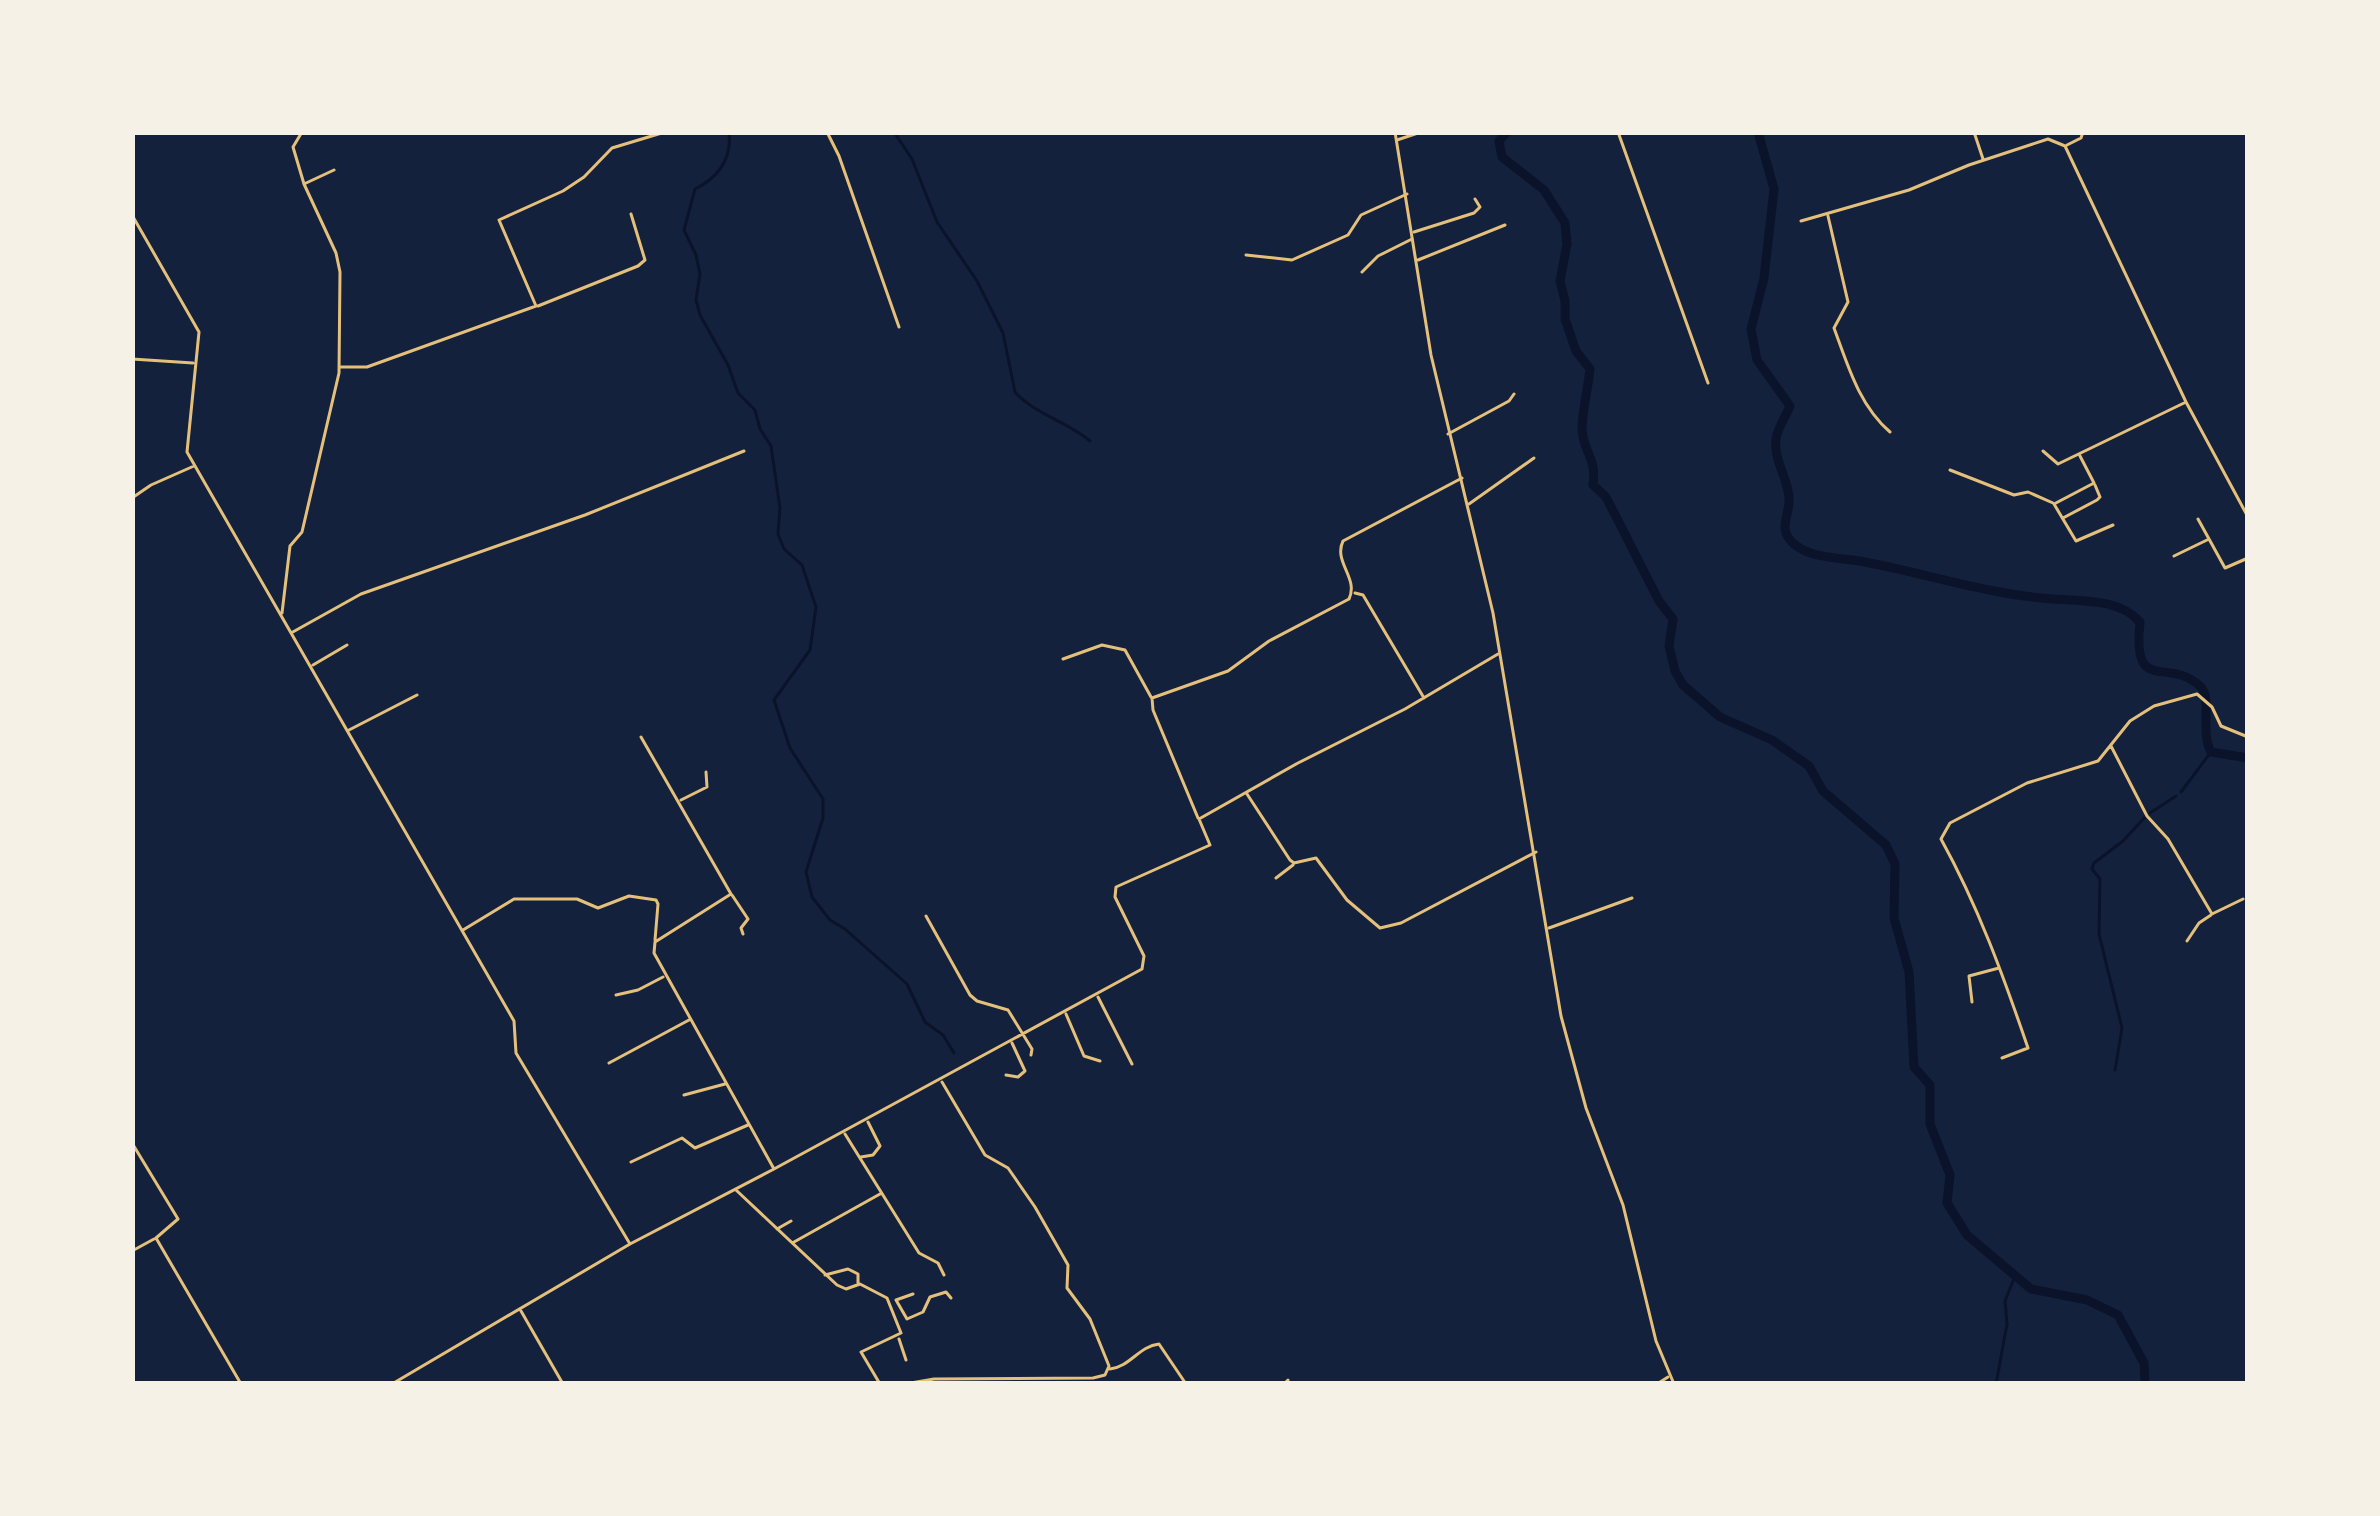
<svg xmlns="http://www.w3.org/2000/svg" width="2380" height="1516" font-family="'Archivo Narrow',sans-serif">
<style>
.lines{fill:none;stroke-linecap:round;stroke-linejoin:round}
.stream{stroke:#0b132b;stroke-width:3}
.river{stroke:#0b132b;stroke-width:9}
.minor{stroke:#e5c07b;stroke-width:3}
.tertiary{stroke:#e5c07b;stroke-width:3}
</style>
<rect width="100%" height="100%" fill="#14213d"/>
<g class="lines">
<path class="stream" d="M729 132C732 159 719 177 695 189L684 230 696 255 700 274 696 300 700 315 728 365 738 393 755 410 760 429 771 446 780 508 778 534 784 549 802 565 816 607 810 650 774 700 790 748 823 799V818L806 872 812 897 830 920 845 929 907 984 925 1022 943 1035 954 1053
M894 132 912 159 937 222 977 281 1003 333 1015 392C1033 413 1068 422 1090 441
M2181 792 2211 752
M2150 813 2176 796
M2115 1070 2122 1028 2099 934 2100 879 2092 869 2094 863 2123 841 2146 816
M1996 1384 2007 1324 2005 1301 2015 1276"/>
<path class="river" d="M1507 132 1499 141 1502 157 1544 190 1565 223 1567 244 1560 281 1565 301V319L1576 351 1590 369C1588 388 1583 408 1582 427 1582 452 1597 456 1593 485L1606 497 1659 601 1673 619 1669 646 1675 671 1683 685 1720 717 1772 740 1809 766 1823 791 1886 845 1895 864 1894 918 1909 972 1914 1067 1930 1085V1124L1950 1175 1947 1203 1967 1235 2031 1289 2087 1300 2118 1315 2144 1363 2145 1384
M1758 132 1774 189 1764 278 1751 329 1757 360 1790 406C1786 416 1777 429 1776 439 1773 461 1790 481 1789 502 1788 519 1778 530 1794 544 1813 560 1842 557 1865 562 1928 574 1990 595 2054 599 2083 601 2120 599 2140 622 2132 697 2168 655 2201 687 2212 698 2200 733 2211 752L2248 758"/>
<path class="minor" d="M827 132 839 156 899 327
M1618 132 1708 383
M1974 132 1983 159
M1397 140 1421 132
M2067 145 2081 138 2083 132
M304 184 334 170
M132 215 199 332 187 452 514 1021 516 1053 630 1244
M1828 216 1848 302 1834 328C1848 366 1859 405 1890 432
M1801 221 1909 190 1969 165 2048 139 2065 146 2186 402 2248 517
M1414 232 1474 213 1480 207 1475 199
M1246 255 1292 260 1348 235 1361 215 1407 194
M1418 260 1505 225
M1362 272 1378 256 1412 239
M538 306 638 266 645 260 631 214
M132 359 193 363
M341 367H367L536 306 499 220 563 191 584 177 612 148 665 132
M1448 434 1509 401 1514 394
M2043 451 2058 464 2184 403
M2080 456 2094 483 2054 504 2076 541 2113 525
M1950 470 2014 495 2028 492 2053 503
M132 498 151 485 194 466
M1469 504 1534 458
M2063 518 2097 500 2100 497 2095 485
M2198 519 2225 568 2248 558
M2174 556 2207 540
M1355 593 1363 595 1424 698
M282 613 290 546 302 532 339 373 340 272 336 253 304 184 293 147 302 132
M291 633 361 594 585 515 744 451
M1063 659 1102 645 1125 650 1151 697
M313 665 347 645
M349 730 417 695
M2111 746 2147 816 2168 839 2212 914 2243 899
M1247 794 1290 860 1294 863 1316 858 1347 900 1380 928 1401 923 1536 852
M681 800 707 787 706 772
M1198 818 1153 710 1152 698 1228 671 1269 641 1349 599C1359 578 1333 562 1343 541L1462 478
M1276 878 1293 865
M732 895 748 919 741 928 743 934
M926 916 970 995 977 1001 1008 1010 1032 1049 1031 1055
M1549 928 1632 898
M463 930 514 899H577L598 908 629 896 656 900 658 904 655 940
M2187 941 2199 923 2211 915
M616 995 638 990 663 977
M1098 997 1132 1064
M1972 1002 1969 976 1999 968
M1066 1014 1084 1056 1100 1061
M2002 1058 2028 1048C2003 975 1978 906 1941 839L1950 823 2027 783 2098 761 2130 721 2154 706 2197 694 2212 707 2221 726 2248 737
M609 1063 689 1020
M1006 1075 1018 1077 1025 1071 1012 1043
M684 1095 725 1084
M845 1134 919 1253 938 1263 944 1275
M132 1143 178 1219 156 1238 241 1384
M861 1157 873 1155 880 1146 868 1122
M631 1162 682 1138 695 1148 748 1125
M774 1169 1142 969 1144 956 1115 897 1116 887 1210 845 1199 819 1298 763 1405 709 1498 654
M736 1190 837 1285 846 1289 860 1284 887 1298 901 1333 861 1352 880 1384
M777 1229 791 1221
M794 1242 880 1194
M132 1251 154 1239
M825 1275 848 1269 858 1274V1283
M896 1300 907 1319 923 1312 930 1297 946 1292 951 1298
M896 1300 913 1294
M521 1311 563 1384
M899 1339 906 1360
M1110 1369C1130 1367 1139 1346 1159 1344L1186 1384
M392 1384 630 1244 774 1169 654 953 655 942 731 894 641 737
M905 1384 934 1379 1093 1378 1105 1375 1109 1366 1090 1319 1067 1288 1068 1265 1035 1207 1008 1168 985 1155 942 1082
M1284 1384 1288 1380
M1657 1384 1668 1377"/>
<path class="tertiary" d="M1395 132 1431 355 1493 613 1561 1016 1586 1108 1623 1205 1656 1341 1674 1384"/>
</g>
<rect width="2380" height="1516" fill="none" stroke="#f6f1e7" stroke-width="270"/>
</svg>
